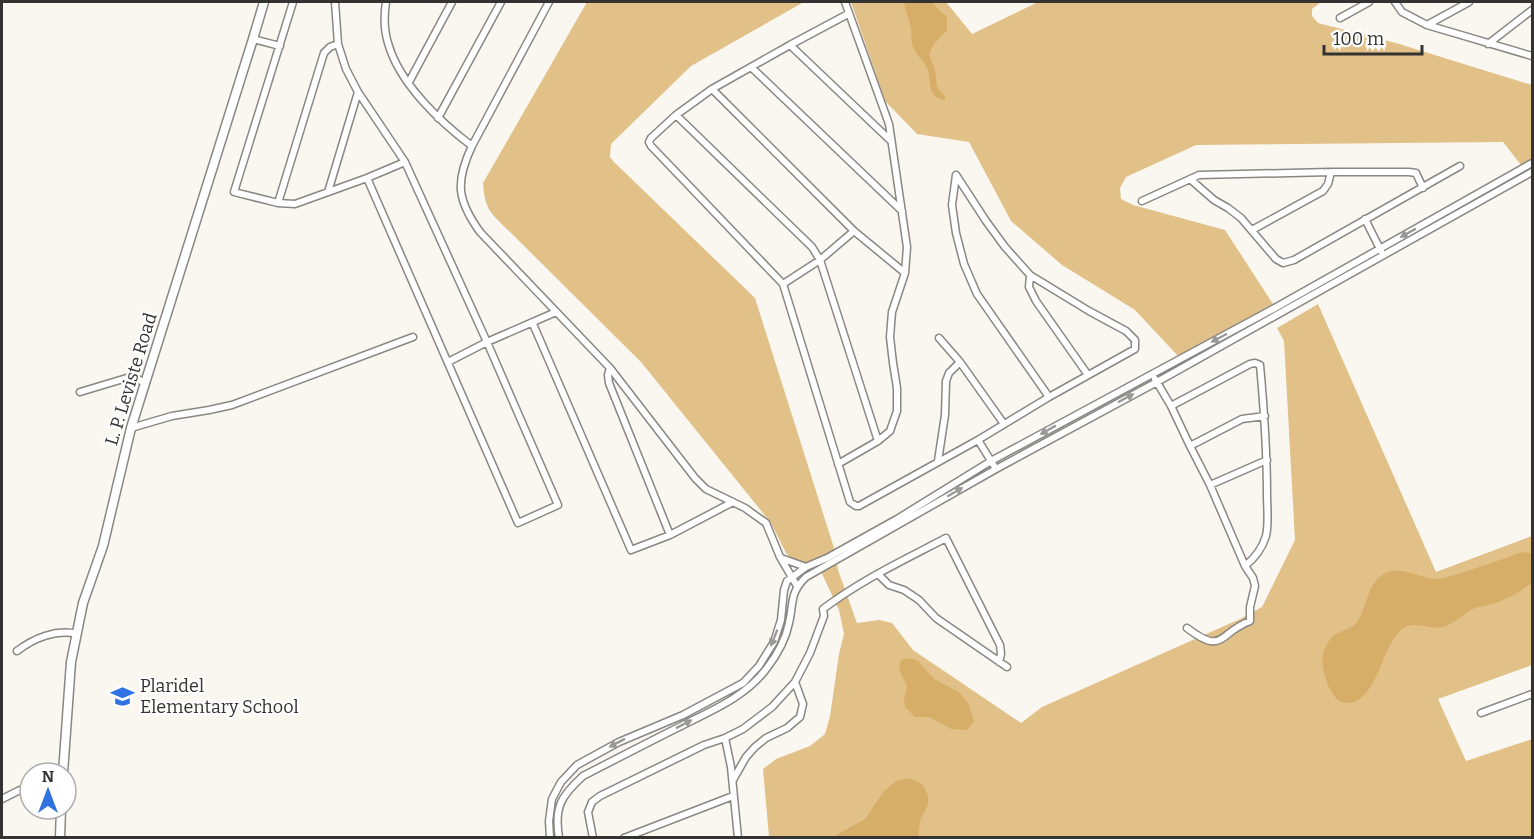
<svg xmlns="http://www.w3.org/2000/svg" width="1534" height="839" font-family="Bitter,serif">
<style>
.green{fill:#e2c189}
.water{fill:#d7ae67}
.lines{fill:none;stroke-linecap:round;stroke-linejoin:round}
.street-casing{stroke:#8a8782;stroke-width:9}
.secondary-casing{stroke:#8a8782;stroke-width:11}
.street{stroke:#fff;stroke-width:6}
.secondary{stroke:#fff;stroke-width:8}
.oneway{fill:#9a9998}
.labels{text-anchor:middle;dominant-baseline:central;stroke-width:4.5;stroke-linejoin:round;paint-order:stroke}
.street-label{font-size:18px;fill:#343331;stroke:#fff}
.poi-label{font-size:18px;fill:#343331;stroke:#fff;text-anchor:start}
</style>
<rect width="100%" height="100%" fill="#faf7f1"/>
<path class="green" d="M587 2H804L691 66 611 144 610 157 614 162 755 298 834 548 838 570 857 623 879 620 892 623 913 650 1021 723 1042 707 1240 619 1262 607 1295 540 1284 341 1277 328 1318 304 1436 572 1532 536V665L1438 699 1466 761 1532 739V837H769L763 769 776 759 810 746 825 734 830 716 839 654 844 634 839 610 815 559 806 563H796L786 553 771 523 641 362 510 232C491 213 485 211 483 183Z
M851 2H946L972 34 1038 2H1321L1312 9V16L1318 23 1396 43 1532 85V159L1521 165 1503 142 1196 145 1126 177 1120 188 1121 199 1133 205 1225 230 1273 304 1178 356 1135 310 1062 265 1011 221 969 142 917 134 885 101Z"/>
<path class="water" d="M904 2H933L935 6 947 17V30L934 44 929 54 935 70 937 87 945 97V100C925 98 933 78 926 66 922 59 916 55 913 47 910 41 912 35 911 29 910 20 905 12 904 2Z
M1526 552 1532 554V583C1521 591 1506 600 1492 604 1487 606 1481 606 1475 608 1464 613 1455 623 1444 627 1428 631 1414 618 1400 631 1382 647 1376 705 1346 703 1329 702 1320 666 1323 653 1324 650 1327 644 1329 641 1336 630 1351 631 1358 621 1368 604 1367 580 1388 572 1405 567 1421 579 1437 579 1446 578 1455 575 1464 572 1482 566 1501 560 1519 553Z
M910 658 918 661 934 679 959 692 969 704 974 722 967 730 951 729 929 717H915L905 707 904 699 907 687 899 669 901 660Z
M910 778 922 784 928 795V805L920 821 918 837H837L838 834 865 819 883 792 896 781Z"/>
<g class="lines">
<defs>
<path id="street" d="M293 2 234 192 278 203 295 204 367 178 405 162
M335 2 338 44 346 69 358 92 405 162 487 342 558 505 518 523 367 178
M386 2C384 15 384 30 388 43 399 83 440 122 472 146
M549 2 472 146C455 182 457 200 480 232L610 368 695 478 706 489 745 508 766 523 780 557 797 586
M1395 2 1402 12 1427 25 1532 56
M848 14 790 45 712 89 676 115 651 138 649 142 651 146 783 284 850 502 856 506H859L978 440 1049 397 1135 349V340L1126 331 1089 311 1030 275 1005 247 986 221 956 175
M1340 18 1369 2
M1427 25 1469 2
M253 39 280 46
M1488 44 1532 10
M790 45 891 141
M751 67 902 211
M409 82 452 2
M712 89 854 231 905 273
M676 115 812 247 820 260 878 441
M438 118 501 2
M956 175 952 205 956 233 964 264 977 294 1049 397
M1190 179 1214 200 1228 208 1241 218 1276 259 1283 263 1294 260 1460 166
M328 192 358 92
M1142 201 1199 175 1331 172H1409L1416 173 1423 188
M278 203 324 53 330 47 338 44
M1365 219 1381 251
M1252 230 1323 191 1328 184 1331 172
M1030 275 1029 287 1036 301 1088 375
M783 284 820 260 854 231
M533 324 631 550 670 535 733 502
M939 338 960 362 1004 424
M448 362 487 342 556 312
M610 368 608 375 609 383 670 535
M1155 379 1171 406 1190 446 1210 485 1245 566 1253 578 1255 586 1250 607V621C1218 633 1224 656 1187 628
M80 392 130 377H134L145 383
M1171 406 1250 364 1255 363 1260 365C1264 409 1267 451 1267 495 1267 508 1269 523 1266 536 1262 549 1255 558 1245 566
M131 428 172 416 209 410 232 405 413 337
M978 440 996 469
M1190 446 1242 419 1265 416
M938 461 945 415 946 381 949 373 960 362
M838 464 878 441 890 431 897 411V388L893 363 890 337 892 312 905 273 907 247 889 124 845 2
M1210 485 1267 460
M781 558 806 567
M878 574 889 585 904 590 919 600 936 618 1007 667
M17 651C34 638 56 629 77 634
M1481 713 1532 694
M725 738 731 767 738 838
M733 780 746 757 755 747 766 738 787 728 800 717 803 704 795 682
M2 799 20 790 30 789
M550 838 549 821 552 799 561 782 577 765 619 742 683 715 743 683 759 666 774 642 781 620 784 590 787 581 806 567 827 558 897 519 991 461 1273 309 1532 163
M559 838C554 807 561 796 583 776 614 760 645 744 677 728 708 712 745 698 767 668 777 655 786 638 789 623 794 602 789 594 806 577L996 469 1157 382 1532 172
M593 838 588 812 592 802 600 796 704 745 725 738 743 729 772 707 795 682 810 653 824 616 823 609C861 580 904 560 946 538L1000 645 1001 654 999 662
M624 838 733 796"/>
<path id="secondary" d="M63 773 71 662 83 603 103 546 131 428 253 39 264 2
M60 838 61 809"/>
</defs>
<use href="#street" class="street-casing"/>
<use href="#secondary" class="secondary-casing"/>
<use href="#street" class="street"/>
<use href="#secondary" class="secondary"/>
</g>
<defs><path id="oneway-solid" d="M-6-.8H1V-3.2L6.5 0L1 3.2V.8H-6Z" transform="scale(1.5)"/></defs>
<g class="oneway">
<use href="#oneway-solid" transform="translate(1408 233) rotate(151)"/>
<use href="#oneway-solid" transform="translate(1219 338) rotate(152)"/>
<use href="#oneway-solid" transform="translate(1126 398) rotate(-28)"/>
<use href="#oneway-solid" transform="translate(1048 430) rotate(151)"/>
<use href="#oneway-solid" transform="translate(955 492) rotate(-30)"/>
<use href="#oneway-solid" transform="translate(774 638) rotate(112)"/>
<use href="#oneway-solid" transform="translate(684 724) rotate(-27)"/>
<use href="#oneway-solid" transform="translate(617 743) rotate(153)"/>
</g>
<defs>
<symbol id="school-bare" viewBox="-9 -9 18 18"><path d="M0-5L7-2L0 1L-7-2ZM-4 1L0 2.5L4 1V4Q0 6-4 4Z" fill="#3073e0" stroke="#fff" stroke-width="2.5" paint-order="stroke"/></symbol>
</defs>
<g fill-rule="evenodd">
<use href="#school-bare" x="106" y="680" width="33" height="33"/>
</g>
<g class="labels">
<g class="street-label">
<text transform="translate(131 379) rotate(-73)">L. P. Leviste Road</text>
</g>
<g class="poi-label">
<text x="140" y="686">Plaridel<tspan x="140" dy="21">Elementary School</tspan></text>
</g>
</g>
<rect width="1534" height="839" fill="none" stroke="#343331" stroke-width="6"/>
<g transform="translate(48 791)"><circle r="28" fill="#ffffff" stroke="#aeadad" stroke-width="1.5"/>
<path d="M0-4.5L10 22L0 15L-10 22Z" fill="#3073e0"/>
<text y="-9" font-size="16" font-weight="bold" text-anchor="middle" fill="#343331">N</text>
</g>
<path d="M1324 45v9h98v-9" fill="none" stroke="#343331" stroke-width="3"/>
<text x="1333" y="45" font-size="18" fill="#343331" stroke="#ffffff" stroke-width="4.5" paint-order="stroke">100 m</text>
</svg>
